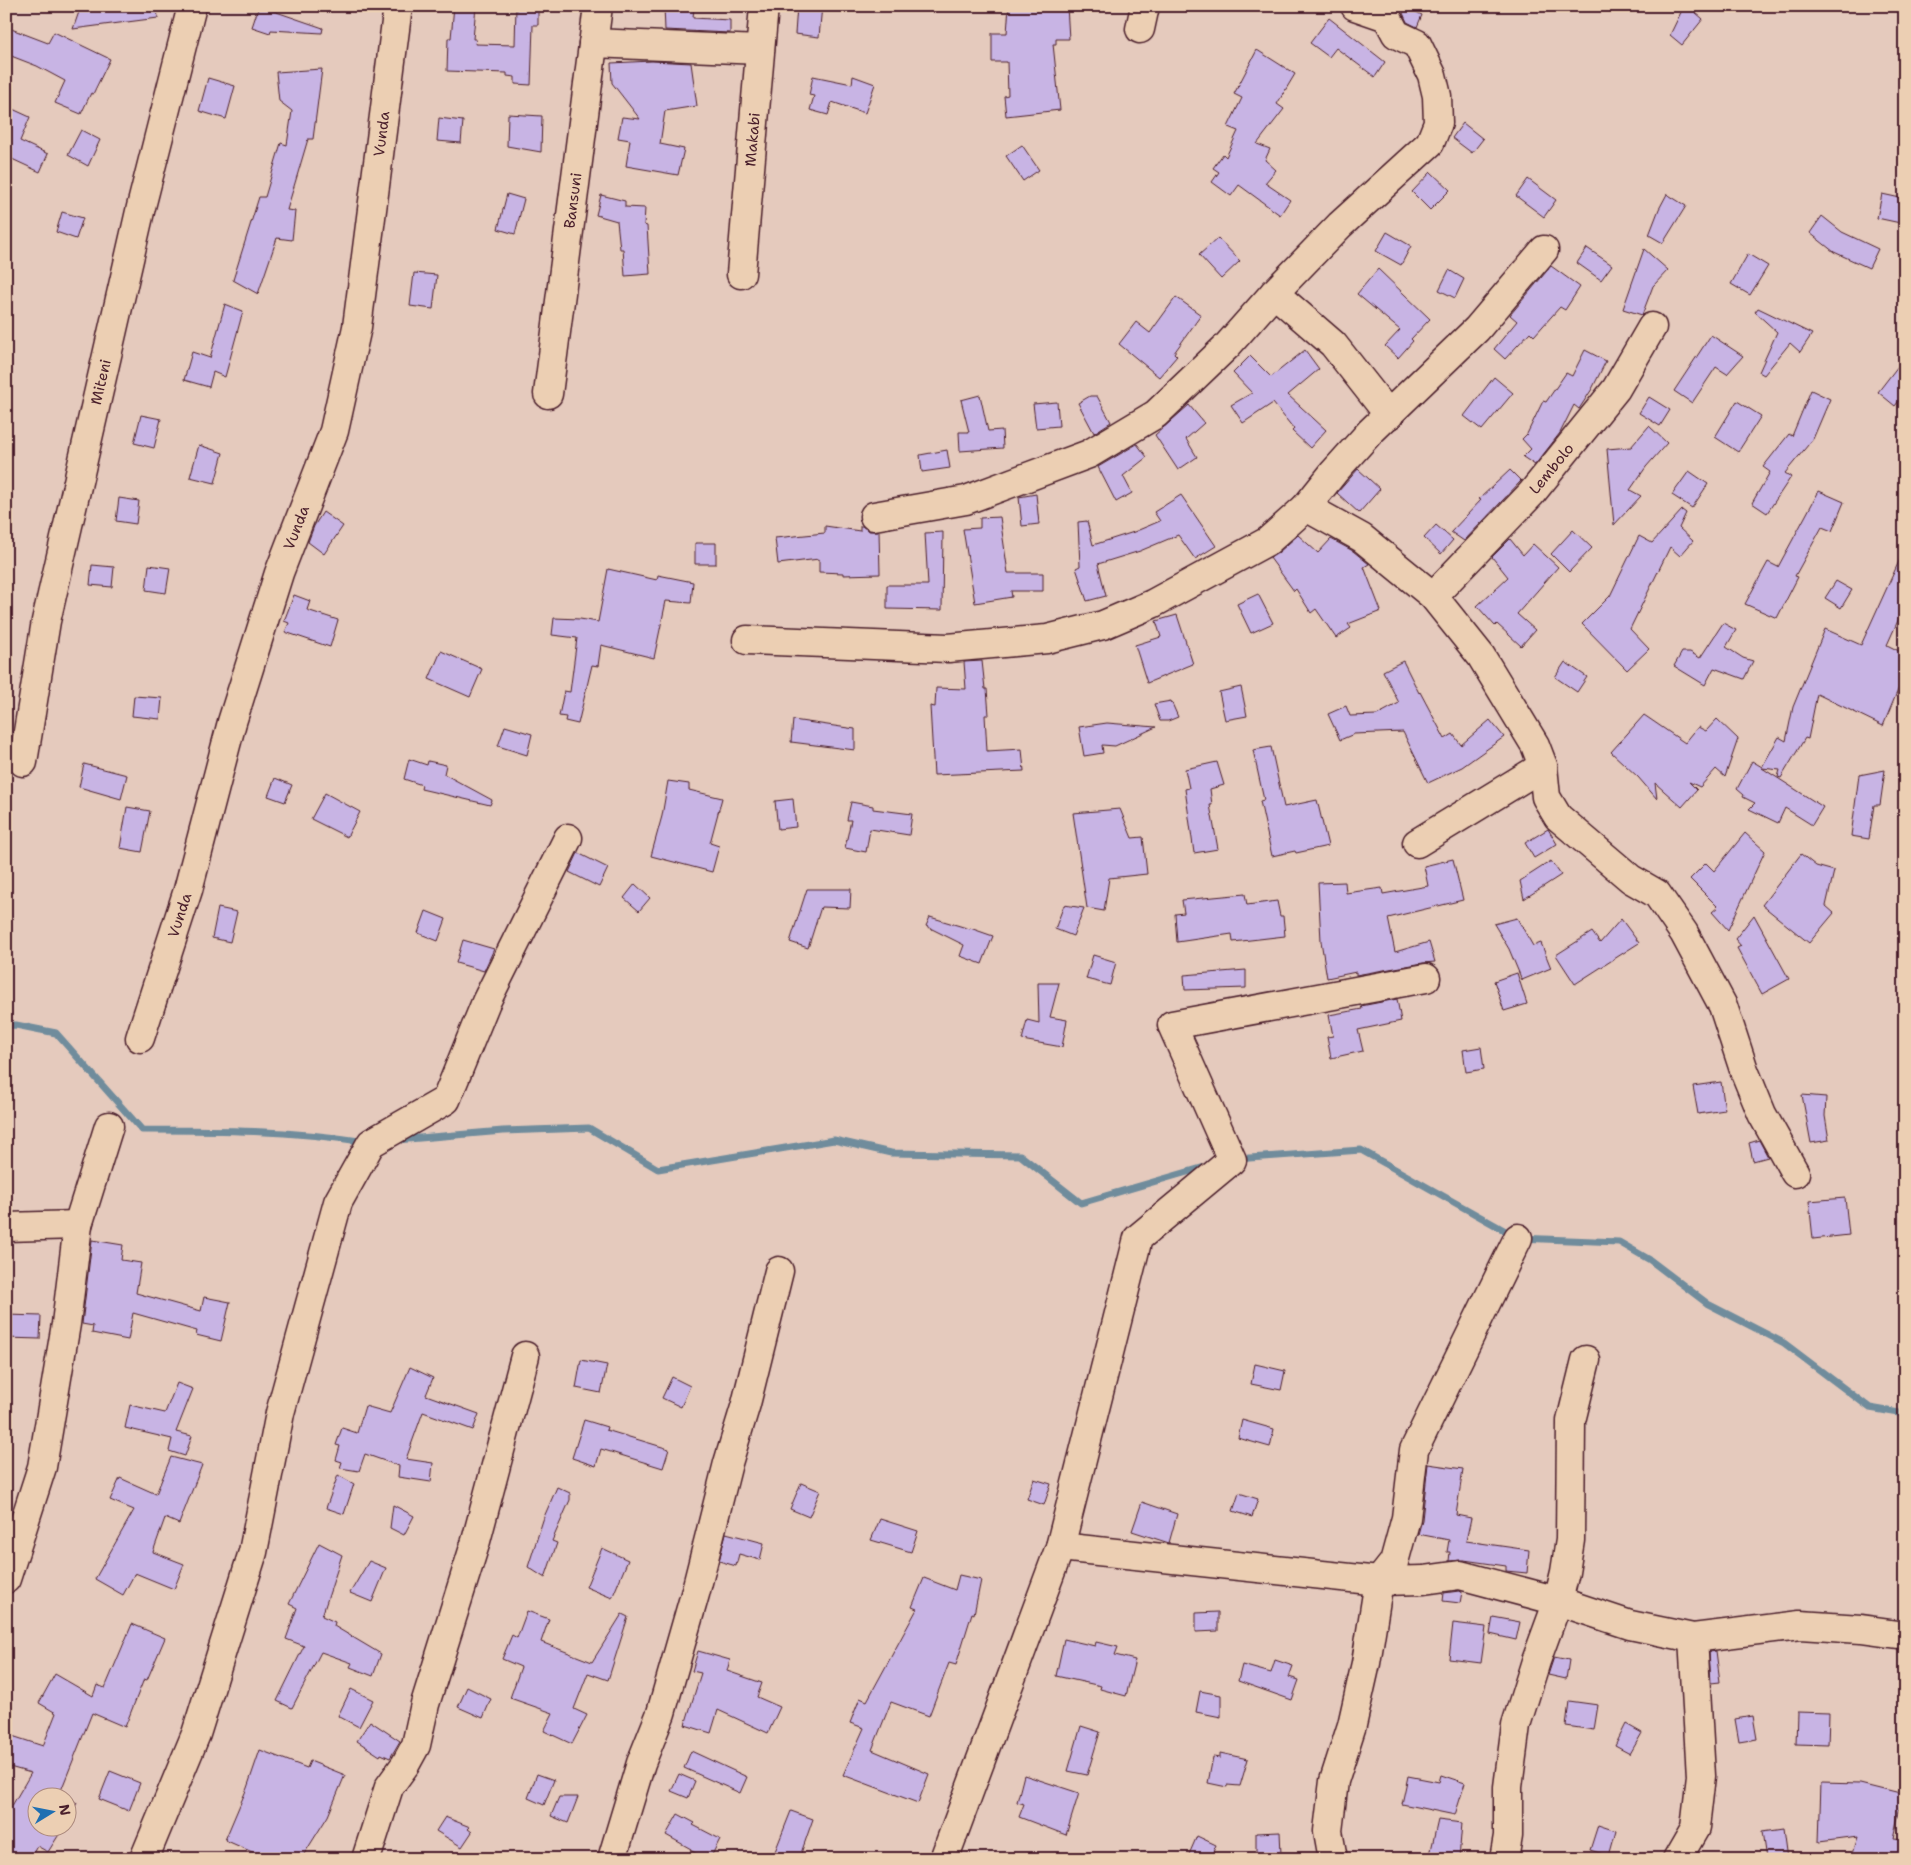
<svg xmlns="http://www.w3.org/2000/svg" width="1911" height="1865" font-family="'Shantell Sans',sans-serif">
<style>
.lines{fill:none;stroke-linecap:round;stroke-linejoin:round}
.stream{stroke:#6f8c9c;stroke-width:7}
.building{fill:#c8b4e4;stroke:#4a1f2b}
.street-casing{stroke:#4a1f2b;stroke-width:31}
.street{stroke:#eccfb3;stroke-width:28}
.labels{text-anchor:middle;dominant-baseline:central;stroke-width:4;stroke-linejoin:round;paint-order:stroke}
.street-label{font-size:15px;fill:#4a1f2b;stroke:#eccfb3}
</style>
<rect width="100%" height="100%" fill="#e5cabd"/>
<filter id="ink" filterUnits="userSpaceOnUse"><feTurbulence type="fractalNoise" baseFrequency=".02" numOctaves="2"/><feDisplacementMap in="SourceGraphic" scale="10" xChannelSelector="R" yChannelSelector="G"/><feConvolveMatrix kernelMatrix="1 2 1 2 8 2 1 2 1" color-interpolation-filters="sRGB"/></filter>
<g filter="url(#ink)">
<g class="lines">
<path class="stream" d="M6 1026 16 1025 56 1033 142 1130C219 1130 290 1130 366 1142
M396 1140 503 1131 589 1128 658 1169 834 1140 891 1153 1020 1155 1081 1203 1208 1166
M1235 1159 1361 1150 1518 1238 1619 1242 1650 1260 1708 1304 1784 1343 1870 1408 1905 1414"/>
</g>
<path class="building" d="M81 6H157L158 18 73 29Z
M259 6 323 28 322 33 271 30 270 33 252 27Z
M454 6H476L473 39H476L475 44 515 45 516 6H538V25H533L531 85 515 84V77L507 76V73L447 71 448 38H451Z
M664 6H694L693 18 730 20V33L665 30Z
M797 6H822L819 37 795 34Z
M1009 6H1067L1069 39H1056V44H1053L1060 110 1006 116 1004 96 1008 95 1007 62H992V33H1007Z
M1684 6H1688L1703 19 1682 45 1670 35Z
M1406 7 1422 15 1417 27 1407 22 1403 13Z
M1329 18 1385 62 1375 77 1336 48 1329 57 1310 43Z
M6 27 48 43 54 32 110 59 93 94 91 93 81 114 55 103 65 81 37 66 6 54Z
M1257 50 1295 74 1277 104 1284 109 1257 144 1270 149 1265 160 1276 170 1265 183 1290 200 1280 215 1239 185 1231 196 1212 182 1219 172 1213 168 1223 154 1226 157 1238 131 1228 127 1242 98 1234 94Z
M652 61 691 63 697 106 665 111 660 144 684 149 678 175 626 166 630 140 618 138 622 117 640 119 612 83 611 63Z
M322 69 313 139H308L287 210 295 211 292 240 277 238 258 294 233 280 259 197H265L281 143 287 145 292 111 279 101 276 72Z
M813 76 852 84 853 76 875 84 865 113 832 102 828 115 810 110 814 96 809 95Z
M208 78 235 86 226 119 199 111Z
M6 106 30 117 20 141 48 154 40 172 12 159 6 172Z
M508 114 542 116 541 152 507 146Z
M439 118 463 121 461 143 437 141Z
M1463 123 1483 139 1472 153 1452 138Z
M81 130 100 140 88 166 68 155Z
M1022 145 1039 170 1023 181 1006 156Z
M1431 172 1450 190 1430 210 1412 192Z
M1528 179 1556 200 1544 217 1516 196Z
M507 194 524 199 515 234 498 229Z
M1667 194 1686 206 1663 243 1649 235 1659 209Z
M1882 194 1905 199V224L1877 218Z
M601 195 625 201V207L645 208 644 225 647 226 650 274 625 276 623 249H620L617 221 596 215Z
M62 212 83 218 76 239 56 232Z
M1822 216 1842 232 1878 249 1869 268 1834 252 1810 233Z
M1387 232 1411 246 1401 265 1376 251Z
M1218 238 1240 261 1221 279 1199 255Z
M1587 248 1612 265 1601 280 1577 263Z
M1644 249 1668 270 1653 286 1642 315 1623 309Z
M1748 254 1768 266 1750 295 1731 284Z
M1551 266 1580 287 1565 310 1560 307 1534 336 1530 332 1505 359 1494 349 1517 321 1510 315Z
M1378 269 1430 319 1411 339 1413 341 1398 358 1385 346 1400 330 1357 294Z
M1449 270 1464 279 1455 298 1439 290Z
M414 273 437 275 433 309 410 306Z
M1176 297 1201 315 1174 353 1177 356 1159 377 1119 344 1136 322 1150 333Z
M225 304 243 311 225 377 213 372 209 387 184 380 192 352 210 358Z
M1758 308 1812 334 1800 352 1790 343 1764 375 1759 372 1777 332 1755 312Z
M1711 335 1743 356 1727 374 1716 367 1692 403 1674 391Z
M1305 350 1319 369 1288 395 1326 430 1310 448 1292 431 1294 429 1273 403 1243 423 1231 405 1252 393 1233 373 1250 356 1271 377Z
M1585 350 1606 361 1592 389 1579 409 1574 405 1560 433 1535 465 1523 457 1531 449 1522 439 1527 434 1543 401 1546 402 1566 373 1572 376Z
M1905 357V393L1895 406 1878 392Z
M1494 377 1513 393 1482 430 1464 416Z
M1811 390 1830 399 1813 439 1785 473 1791 477 1767 513 1752 503 1770 472 1763 467 1789 434 1792 436Z
M980 395 988 431 1002 430 1003 448 960 451 959 432H969L961 400Z
M1090 396H1097L1111 422 1094 433 1078 403Z
M1649 397 1670 410 1660 426 1639 413Z
M1737 401 1761 416 1738 452 1715 437Z
M1057 402 1059 426 1036 428 1033 404Z
M1189 405 1204 423 1186 439 1197 457 1178 470 1155 435Z
M141 415 161 419 154 448 134 443Z
M1649 426 1667 443 1646 467 1630 490 1641 496 1614 525 1607 449 1631 447Z
M1137 444 1147 457 1123 476 1132 493 1116 502 1098 467Z
M199 445 223 453 215 483 190 477Z
M947 450 950 468 922 472 920 455Z
M1358 469 1380 489 1359 513 1337 493Z
M1510 470 1521 481 1464 541 1451 532 1481 500 1479 499Z
M1689 471 1708 484 1692 508 1672 495Z
M1819 491 1844 502 1832 531 1822 527 1795 576 1798 577 1777 618 1745 604 1768 562 1778 567Z
M1036 494 1039 524 1022 526 1019 497Z
M1181 495 1216 546 1195 559 1178 535 1140 551 1098 564 1106 596 1087 601 1076 568 1080 566 1078 522 1087 521 1093 545 1134 532 1160 521 1154 512Z
M119 498 139 501 136 524 116 521Z
M1682 510 1686 513 1679 528 1693 541 1680 556 1670 547 1630 629 1649 649 1627 670 1582 624 1610 596 1639 536 1652 543Z
M323 512 343 526 324 554 308 542 314 526Z
M1000 517 1008 573H1043V591H1011L1012 597 975 603 963 529 980 528V518Z
M1436 525 1453 540 1441 554 1424 538Z
M825 526 860 531V526H862L869 531H879L880 574 843 575V573L819 572V559L778 564 775 538 825 533Z
M1573 530 1592 548 1569 572 1551 554Z
M943 532 942 610 887 609V585H928L925 533Z
M1298 535 1318 553 1331 539 1353 551 1369 564 1364 567 1381 611 1348 624 1351 628 1336 638 1316 609 1311 613 1296 589 1294 591 1270 558 1278 553Z
M1510 539 1523 555 1533 544 1558 567 1517 614 1535 630 1521 646 1497 624 1495 626 1477 606 1508 577 1492 557Z
M695 543H716V564H695Z
M1905 548V605L1887 645 1905 654V673L1883 726 1817 694 1808 739 1805 738 1781 778 1778 777 1780 770 1762 768 1823 807 1812 825 1785 808 1778 823 1749 809 1755 803 1743 797 1744 795 1737 789 1752 761 1762 767 1779 737 1786 741 1793 707 1825 629 1861 645Z
M92 565 114 567 112 587 90 585Z
M149 565 170 568 166 593 146 590Z
M608 569 657 580 658 575 693 582 691 603 666 601 654 658 601 645 598 666 592 665 578 724 565 721 566 717 559 716 564 691 570 692 577 638 552 635 554 618 580 619 598 622Z
M1836 581 1852 590 1841 608 1825 598Z
M1258 594 1273 623 1251 633 1237 604Z
M294 595 310 601 307 610 338 620 330 647 285 632 289 623 284 621Z
M1177 615 1193 664 1147 683 1135 645 1161 637 1156 621Z
M1723 623 1736 630 1726 647 1743 658 1753 661 1744 679 1714 668 1705 685 1674 666 1682 652H1690L1700 658Z
M441 651 482 669 470 697 429 679Z
M982 661 985 689H987L989 715H985L987 751 1022 749 1024 771 934 775 930 706 935 707 936 688 966 689 964 662Z
M1403 661 1419 693 1420 692 1445 739 1453 734 1461 745 1490 720 1504 737 1462 767 1428 783 1403 732 1354 734 1340 740 1328 714 1346 706 1350 716 1377 715 1399 703 1383 671Z
M1565 662 1587 677 1577 692 1555 677Z
M1241 687 1247 716 1225 720 1219 692Z
M134 696 162 698 160 719 132 716Z
M1171 701 1178 717 1168 721H1160L1154 704Z
M1644 715 1685 743 1698 727 1706 731 1717 719 1738 739 1725 777 1716 769 1700 787 1689 782 1697 790 1682 807 1655 783 1657 799 1638 777 1611 752Z
M793 720 855 729V750L791 742Z
M1107 723 1156 727 1115 746 1102 745 1103 753 1084 756 1079 727Z
M505 726 532 734 527 755 498 746Z
M1271 747 1284 807 1317 800 1328 846 1296 853 1295 851 1272 856 1260 801 1264 800 1253 750Z
M409 759 427 765 428 761 446 765 444 774 492 800 490 805 421 789 422 785 404 779Z
M1217 762 1224 785 1210 789 1212 805H1210L1218 849 1194 853 1185 789 1189 788 1185 769Z
M84 764 127 775 121 799 79 787Z
M1885 770 1880 805H1874L1869 839 1851 836 1859 775Z
M275 778 292 785 285 802 268 796Z
M668 781 689 784V790L722 798 710 843 719 846 712 872 651 856 662 816Z
M325 793 360 812 347 837 311 819Z
M793 799 796 827 778 829 775 801Z
M851 802 873 806V809L912 814 909 835 870 829 866 852 845 848 851 820H847Z
M127 807 150 811 142 852 120 848Z
M1120 809 1132 838 1143 837 1147 874 1109 878 1104 911 1087 908 1073 813Z
M1548 829 1557 844 1534 858 1525 843Z
M1745 833 1765 851 1728 930 1712 912 1718 907 1690 879 1706 863 1714 871Z
M578 853 608 868 599 887 569 872Z
M1801 854 1816 866 1834 871 1826 906 1834 913 1809 943 1762 905Z
M1453 859 1463 900 1388 918 1395 952 1429 942 1435 962 1423 963 1356 975V972L1327 978 1321 941 1318 883 1345 882 1346 893 1382 888 1383 894 1428 886 1424 866Z
M1551 861 1561 875 1524 899 1520 881Z
M635 884 650 898 639 911 624 898Z
M807 889H851L850 908 821 907 808 948 790 942Z
M1245 894 1247 905 1277 901 1280 916H1283L1285 936 1233 942 1232 934 1177 942 1175 914 1184 913 1182 900Z
M1064 905 1084 908 1073 936 1055 929Z
M218 908 237 912 230 942 212 938Z
M426 911 446 919 438 941 418 933Z
M1754 915 1789 979 1762 994 1737 948 1741 946 1735 939Z
M930 917 970 929V928L993 936 982 964 960 956 964 945 926 926Z
M1517 918 1533 946 1541 943 1551 968 1522 980 1509 949 1494 924Z
M1621 919 1639 943 1575 984 1556 955 1592 932 1600 943Z
M463 940 494 949 484 971 456 963Z
M1093 955 1116 962 1110 985 1086 979Z
M1246 970V988L1185 990 1184 975Z
M1517 973 1527 1004 1504 1011 1494 981Z
M1038 983H1059L1050 1017 1067 1020 1062 1047 1022 1040 1027 1020 1039 1023Z
M1397 999 1401 1021 1358 1030 1363 1051 1331 1058 1327 1037 1333 1036 1329 1015 1362 1009 1361 1006Z
M1481 1047 1484 1069 1466 1072 1463 1050Z
M1721 1082 1725 1110 1698 1114 1693 1086Z
M1802 1095 1826 1097 1825 1116 1829 1140 1811 1143Z
M1759 1140 1768 1157 1753 1161 1749 1143Z
M1845 1198 1849 1235 1813 1239 1809 1201Z
M92 1240 123 1245 121 1260 141 1263 136 1293 201 1311 204 1297 230 1302 221 1341 196 1335 197 1331 133 1313 128 1340 92 1333 93 1326 82 1324Z
M6 1315 41 1316 40 1339 6 1338Z
M581 1360 607 1365 601 1393 576 1388Z
M1255 1364 1285 1371 1281 1390 1251 1384Z
M410 1367 433 1378 426 1395 479 1414 473 1430 423 1412 406 1459 433 1463 431 1482 398 1477 399 1466 365 1454 359 1471 340 1468 342 1462 336 1460 340 1446 336 1445 342 1428 357 1433 365 1406 390 1413Z
M672 1377 690 1386 681 1407 662 1398Z
M177 1383 193 1389 176 1432 192 1436 185 1456 169 1451 172 1439 125 1428 130 1405 165 1413Z
M584 1420 607 1427 606 1430 669 1449 663 1468 601 1449 596 1466 572 1458Z
M1242 1420 1274 1429 1270 1447 1238 1438Z
M171 1457 202 1465 179 1524 165 1518 153 1552 184 1564 174 1589 135 1573 123 1595 95 1579 134 1510 110 1500 120 1478 156 1494Z
M1428 1464 1463 1469 1456 1515 1471 1518 1466 1541 1529 1550 1527 1573 1506 1571V1566L1464 1560 1449 1561 1450 1552H1447L1449 1540 1418 1534 1422 1520Z
M338 1475 354 1484 344 1514 326 1508Z
M1034 1479 1051 1484 1044 1505 1027 1499Z
M801 1483 820 1491 809 1517 790 1509Z
M557 1487 570 1493V1500L552 1541 557 1543 545 1578 528 1567 544 1517Z
M1239 1493 1258 1499 1252 1517 1233 1511Z
M1142 1502 1177 1514 1169 1543 1132 1531Z
M393 1505 414 1516 404 1535 390 1528Z
M880 1519 918 1531 911 1552 871 1540Z
M726 1533 764 1543 760 1560 739 1554 736 1566 719 1561Z
M319 1543 342 1555 322 1616 335 1622 334 1626 381 1654 373 1676 350 1667 352 1663 321 1652 292 1708 277 1701 304 1646 286 1639 297 1608 289 1604Z
M602 1548 628 1560 612 1598 586 1587Z
M369 1561 386 1568 372 1602 350 1593Z
M959 1575 981 1580 974 1614 972 1613 956 1665 949 1663 929 1716 891 1702 872 1750 929 1774 918 1803 843 1775 864 1728 850 1723 860 1698 867 1701 917 1609 912 1607 924 1578 955 1590Z
M1459 1591 1462 1592 1460 1603 1443 1601 1444 1593Z
M527 1611 549 1619 541 1642 592 1662 622 1614 628 1617 608 1680 588 1673 574 1709 587 1715 572 1744 544 1731 553 1713 510 1698 521 1667 502 1659 512 1635 517 1638Z
M1218 1612V1631L1196 1632V1613Z
M1493 1617 1520 1622 1516 1640 1490 1634Z
M1453 1623 1486 1627 1481 1663 1449 1659Z
M132 1624 165 1638 147 1680 144 1679 125 1727 92 1713 60 1793 77 1803 68 1820V1798H38V1828H63L48 1852 37 1846 30 1859H6V1816L31 1773 6 1766V1734L43 1746 56 1713 39 1703 55 1674 93 1696 97 1685 105 1688Z
M1064 1639 1095 1646 1096 1642 1118 1647 1115 1655 1135 1660 1126 1696 1100 1689 1101 1686 1056 1676Z
M698 1651 730 1660 727 1671 762 1683 757 1697 780 1707 768 1733 718 1710 711 1733 685 1725 701 1673 692 1671Z
M1716 1651 1720 1682 1711 1683 1709 1652Z
M1554 1657 1569 1660 1566 1679 1548 1675Z
M1275 1660 1293 1666 1289 1677 1299 1680 1292 1700 1238 1681 1242 1665 1271 1673Z
M467 1687 491 1699 483 1718 458 1707Z
M351 1689 373 1700 359 1727 338 1716Z
M1200 1691 1221 1695V1717L1196 1712Z
M1569 1701 1598 1705 1594 1730 1566 1726Z
M1797 1712 1829 1713 1828 1745 1796 1744Z
M1753 1716 1757 1739 1739 1742 1735 1719Z
M370 1721 400 1741 390 1758 381 1754 380 1756 357 1741Z
M1626 1724 1642 1733 1630 1754 1615 1746Z
M1081 1726 1100 1732 1087 1775 1068 1771Z
M260 1750 307 1768 310 1761 345 1775 328 1816 301 1859H268L225 1840 247 1788Z
M691 1751 747 1777 740 1793 684 1768Z
M1220 1753 1248 1759 1240 1786 1227 1785V1787L1208 1783 1213 1757 1220 1758Z
M110 1771 140 1783 129 1811 99 1799Z
M537 1774 554 1780 544 1805 528 1798Z
M679 1774 695 1781 688 1798 671 1791Z
M1024 1775 1079 1793 1066 1835 1019 1817 1024 1804 1017 1802Z
M1441 1775 1465 1783 1455 1815 1402 1804 1408 1776 1439 1782Z
M1821 1783 1860 1784 1904 1795 1894 1838 1905 1839V1859H1851L1858 1837 1819 1842Z
M559 1797H578L568 1823 551 1816Z
M791 1811 813 1819 799 1859H772Z
M678 1814 695 1823 693 1825 720 1839 710 1859H706L690 1850 691 1849 666 1835Z
M445 1817 470 1827 468 1829 472 1832 462 1847 436 1831Z
M1438 1820 1462 1823 1459 1859H1429Z
M1598 1825 1616 1831 1609 1856 1590 1850Z
M1783 1829 1787 1859H1766L1762 1832Z
M1280 1832 1281 1854H1274V1859H1256V1833Z
M1197 1836 1216 1845 1210 1859H1187Z"/>
<g class="lines">
<defs>
<g id="street">
<path d="M1140 29 1145 6"/>
<path d="M593 43 760 50"/>
<path id="s1" d="M741 274 764 6"/>
<path d="M1274 293 1333 344 1389 415"/>
<path id="s2" d="M548 394 598 6"/>
<path d="M1306 507 1362 538 1433 596 1481 656 1535 745 1543 766 1546 797 1558 817 1631 879 1657 894 1684 933 1723 1006 1744 1070 1762 1114 1795 1173"/>
<path d="M874 516 966 500 1089 454 1156 414 1227 346 1274 293 1340 225 1430 143 1438 123 1437 96 1432 75 1417 44 1396 34 1387 17 1355 6"/>
<path id="s3" d="M1433 596 1531 494 1616 389 1652 327"/>
<path d="M747 640 948 648 1047 639 1103 625 1152 604 1268 541 1306 507 1334 472 1370 432 1477 329 1544 250"/>
<path id="s4" d="M23 762 46 621 58 569 141 207 192 6"/>
<path d="M1417 843 1543 766"/>
<path id="s5" d="M140 1038 188 890 232 722 279 573 334 431 357 327 398 6"/>
<path d="M6 1227 78 1225"/>
<path d="M1060 1547 1379 1581 1424 1580 1460 1575 1558 1601 1630 1625 1693 1638 1800 1625 1861 1629 1905 1635"/>
<path d="M6 1579 42 1467 66 1324 78 1225 109 1126"/>
<path d="M144 1859 196 1734 253 1552 280 1413 338 1202 371 1143 446 1100 486 1002 568 838"/>
<path d="M366 1859 389 1787 405 1765 416 1745 425 1704 476 1541 525 1356"/>
<path d="M612 1859 641 1763 661 1713 695 1594 728 1463 746 1404 779 1271"/>
<path d="M944 1859 1060 1547 1138 1238 1232 1160 1172 1025 1426 978"/>
<path d="M1333 1859 1328 1831 1334 1781 1352 1725 1366 1663 1379 1581 1394 1562 1406 1518 1414 1450 1518 1238"/>
<path d="M1504 1859 1508 1836V1787L1516 1725 1536 1661 1558 1601 1565 1572 1570 1540 1571 1421 1586 1360"/>
<path d="M1677 1859 1695 1828 1701 1776 1693 1638"/>
</g>
</defs>
<use href="#street" class="street-casing"/>
<use href="#street" class="street"/>
</g>
</g>
<g class="labels">
<g class="street-label">
<text stroke="none"><textPath href="#s5" startOffset="939">Vunda</textPath></text>
<text stroke="none"><textPath href="#s1" startOffset="135">Makabi</textPath></text>
<text stroke="none"><textPath href="#s2" startOffset="195">Bansuni</textPath></text>
<text stroke="none"><textPath href="#s4" startOffset="388">Miteni</textPath></text>
<text stroke="none"><textPath href="#s3" startOffset="174">Lembolo</textPath></text>
<text stroke="none"><textPath href="#s5" startOffset="534">Vunda</textPath></text>
<text stroke="none"><textPath href="#s5" startOffset="129">Vunda</textPath></text>
</g>
</g>
<rect width="1911" height="1865" fill="none" stroke="#eccfb3" stroke-width="25"/>
<rect x="12" y="12" width="1886" height="1840" fill="none" stroke="#4a1f2b" stroke-width="2" filter="url(#ink)"/>
<g transform="translate(52 1812) rotate(80)"><circle r="24" fill="#eccfb3" stroke="#ab897d"/>
<path d="M0-4L9 19L0 12L-9 19Z" fill="#1f6fb2"/>
<text y="-8" font-size="14" font-weight="bold" text-anchor="middle" fill="#4a1f2b">N</text>
</g>
</svg>
